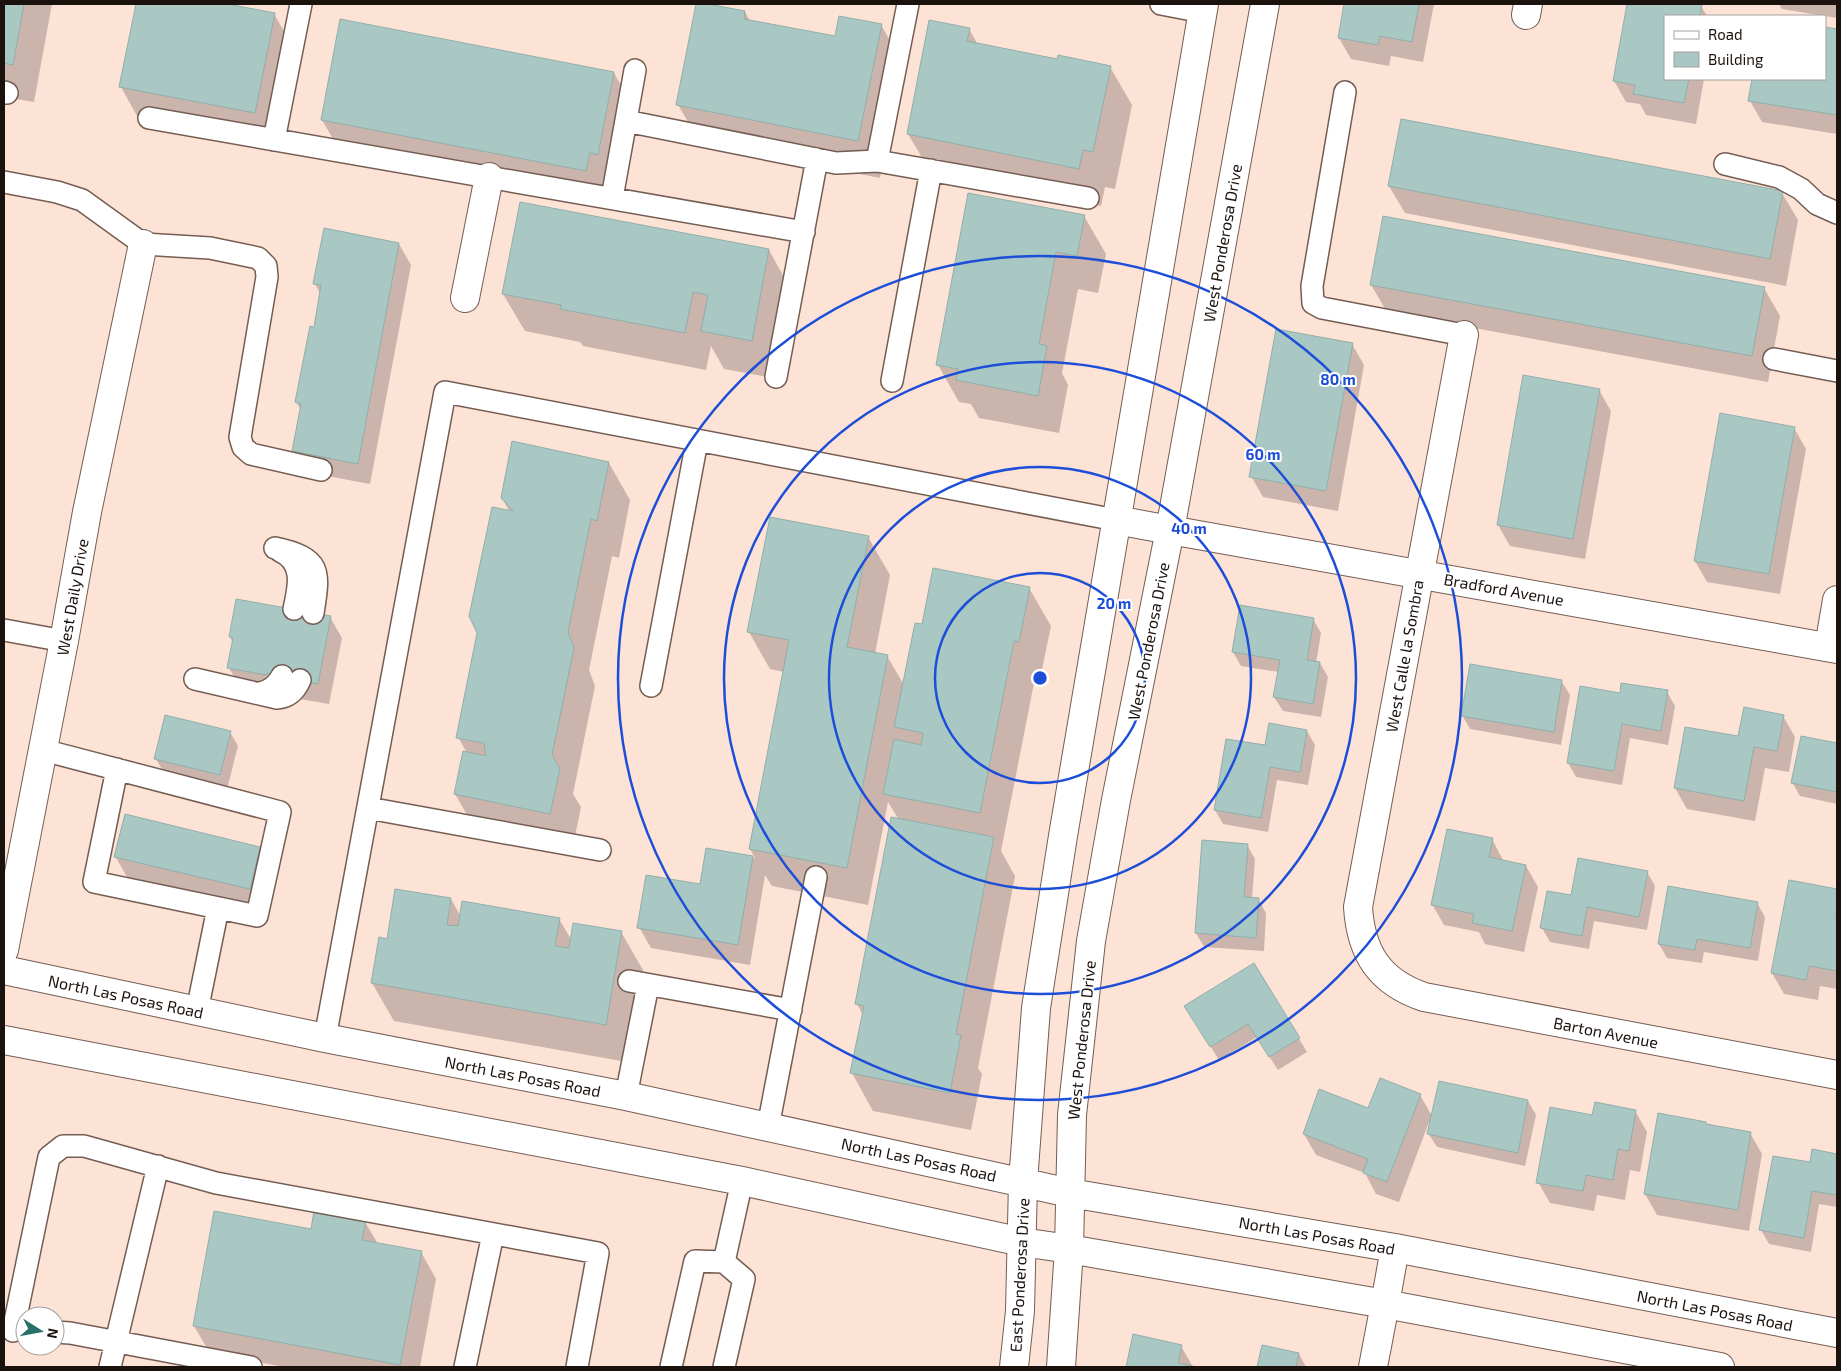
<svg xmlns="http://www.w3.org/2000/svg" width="1841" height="1371" font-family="'Exo 2',sans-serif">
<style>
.shadow{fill:#0003}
.building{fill:#a9c8c4;stroke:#90afab}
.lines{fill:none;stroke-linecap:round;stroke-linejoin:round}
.service-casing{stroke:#745d53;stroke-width:24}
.minor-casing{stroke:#745d53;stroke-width:30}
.secondary-casing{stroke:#745d53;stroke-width:30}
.service{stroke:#fff;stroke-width:21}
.minor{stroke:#fff;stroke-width:28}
.secondary{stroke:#fff;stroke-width:28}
.ring{fill:none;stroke:#1d4ed8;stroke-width:2.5}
.labels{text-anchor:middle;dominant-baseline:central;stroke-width:4;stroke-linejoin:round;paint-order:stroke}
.street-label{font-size:16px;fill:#1b120e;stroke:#fff}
.centre{fill:#1d4ed8;stroke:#fff;stroke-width:2.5}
.ring-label{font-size:15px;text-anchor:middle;font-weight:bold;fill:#1d4ed8;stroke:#fff;stroke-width:4;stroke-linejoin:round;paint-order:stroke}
</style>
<rect width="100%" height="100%" fill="#fde2d6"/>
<path class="shadow" d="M4 4H52L34 102 4 97Z
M137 4H221L274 14 296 52 277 150 142 125 121 87Z
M697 4 745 12 750 21 836 38 881 25 903 63 880 178 700 142 678 105Z
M1346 4H1434L1423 62 1391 56 1389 66 1351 59 1339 38Z
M1628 4H1691L1701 6 1707 16H1665V79H1704L1696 124 1646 115 1640 104 1626 102 1614 81Z
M1779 4H1837V18L1782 9Z
M1825 28 1837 30V134L1762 122 1750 101 1753 79H1825Z
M969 29 978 45 1058 61 1110 67 1132 105 1115 189 1105 187 1101 206 930 171 908 134Z
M614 73 635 110 620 192 344 158 322 120Z
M1389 186 1782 193 1798 220 1786 286 1405 213Z
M1084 216 1106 254 1098 293 1078 289 1062 373 1068 385 1059 433 979 418 971 404 959 402 938 365Z
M399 244 411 265 370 484 306 472 294 451 301 410 296 402 315 328 321 295 315 284Z
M769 250 790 288 773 378 724 369 711 346 706 370 583 346 580 342 525 331 503 294Z
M1371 285 1764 288 1780 316 1768 382 1387 312Z
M1352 344 1364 365 1338 511 1263 497 1251 476Z
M1599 390 1611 411 1585 559 1510 546 1498 525Z
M1794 428 1806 449 1780 594 1707 582 1695 561Z
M609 463 630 500 619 558 612 556 589 670 595 686 573 794 581 807 572 851 477 832 455 794 464 752 467 753 458 737 510 512 502 498Z
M868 537 890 575 875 654 887 656 904 685 923 626 1029 588 1051 626 1040 679 1035 678 1001 851 1015 876 978 1068 982 1074 971 1130 873 1111 852 1073 863 1015 857 1004 899 820 888 802 868 905 772 886 765 875 750 965 651 948 639 927 701 885 707 849 755 858 750 849 784 672 770 669 749 632Z
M330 617 342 638 329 704 241 689 229 668 233 643 230 637Z
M1313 619 1321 633 1316 663H1320L1328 677 1321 717 1283 711 1274 697 1279 672 1241 666 1233 652Z
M1562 682 1570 695 1561 745 1470 729 1462 715Z
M1667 692 1675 706 1668 745 1630 738 1622 785 1576 777 1568 763 1621 694Z
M1783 716 1795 737 1789 772 1765 768 1755 821 1687 809 1675 788 1739 738Z
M1307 731 1315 745 1308 785 1277 780 1268 832 1223 824 1215 810 1266 747Z
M230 732 238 746 227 789 164 773 156 759Z
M1802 737 1837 745V804L1800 796 1792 782Z
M1492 839 1504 862 1526 866 1538 887 1524 952 1485 944 1479 932 1444 925 1432 904Z
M1247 845 1255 859 1252 898 1258 899 1266 913 1264 951 1204 947 1196 933Z
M259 848 271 869 262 909 127 877 115 856Z
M1647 872 1655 886 1647 930 1594 921 1589 949 1550 942 1542 928 1572 897Z
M1790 881 1837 890V989L1820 986 1818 1000 1784 994 1772 973Z
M451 899 461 917 559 919 572 941 621 932 643 970 627 1062 394 1021 372 983 388 940Z
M1757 903 1765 917 1758 961 1704 952 1702 963 1667 958 1659 944Z
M1254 965 1307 1052 1278 1070 1257 1037 1219 1060 1194 1020Z
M1420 1095 1432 1116 1528 1101 1536 1115 1525 1166 1437 1147 1428 1133 1431 1122H1429L1399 1202 1376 1194 1365 1173 1316 1155 1304 1134 1369 1110Z
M1635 1111 1647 1132 1640 1172 1630 1170 1625 1200 1597 1195 1594 1211 1550 1203 1538 1182 1593 1117Z
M1706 1123 1708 1126 1750 1133 1762 1154 1749 1231 1657 1215 1645 1194Z
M1813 1151 1837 1155V1207L1819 1204 1811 1252 1769 1244 1761 1230 1811 1163Z
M365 1222 378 1244 421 1252 436 1279 420 1367H285L210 1353 194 1326 312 1231Z
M1134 1336 1181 1346 1193 1367H1127Z
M1263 1346 1299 1354 1306 1367H1259Z"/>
<path class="building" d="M4 4H24L13 65 4 63Z
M136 4H227L275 13 255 113 119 87Z
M696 4H708L745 11 744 19 835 36 839 16 882 24 858 141 676 105Z
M1344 4H1419L1412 42 1380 36 1378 45 1338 38Z
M1627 4H1702L1700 16H1665V79H1689L1684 103 1633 94 1635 85 1613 81Z
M340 19 614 72 598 155 590 153 586 171 321 120Z
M929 20 970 28 967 41 1057 59 1058 55 1111 66 1093 152 1083 150 1079 169 907 134Z
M1825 27 1837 29V115L1748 101 1752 79H1825Z
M1401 119 1783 191 1770 259 1388 186Z
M968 193 1085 215 1077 256 1056 252 1039 344 1047 346 1038 396 956 380 958 369 936 365Z
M520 202 769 249 752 341 701 331 708 295 693 292 685 333 560 309 561 305 502 294Z
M1383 216 1765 287 1752 356 1370 285Z
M324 228 399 243 358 464 292 451 301 404 295 402 310 326 314 327 321 285 313 284Z
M1276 329 1353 343 1326 491 1249 477Z
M1523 375 1600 389 1573 539 1497 525Z
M1720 413 1795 427 1769 574 1694 561Z
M512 441 609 462 597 521 591 519 568 632 574 648 552 755 560 769 550 814 454 794 463 751 486 756 484 743 456 738 477 633 469 616 492 507 513 511 501 498Z
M770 517 869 536 847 647 888 655 847 868 749 849 789 640 747 632Z
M933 568 1030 587 1019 642 1014 641 980 813 883 794 894 739 921 745 923 733 894 727 915 623 922 624Z
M236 599 331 616 318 684 267 673V675L227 668 233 638 229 637Z
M1240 605 1314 618 1307 660 1320 662 1313 704 1273 697 1280 660 1232 652Z
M1470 664 1562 680 1554 732 1461 716Z
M1621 683 1668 690 1661 731 1622 724 1614 771 1567 763 1580 686 1620 693Z
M1744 707 1784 715 1777 751 1754 747 1744 801 1674 788 1685 727 1738 736Z
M165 715 231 731 220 775 154 759Z
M1269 723 1307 730 1300 772 1270 767 1261 818 1214 810 1226 739 1265 745Z
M1801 736 1837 743V792L1791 783Z
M125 814 260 847 250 889 114 857Z
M891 817 994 837 956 1034 961 1035 950 1093 850 1073 864 1006 855 1004Z
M1447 829 1493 838 1489 857 1526 865 1512 931 1472 923 1474 914 1431 905Z
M1202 840 1248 844 1244 897 1259 898 1256 938 1195 933Z
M706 848 753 856 738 945 637 928 646 875 700 884Z
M1578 858 1648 871 1639 917 1587 907 1582 936 1540 928 1547 891 1571 895Z
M1789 880 1837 889 1836 922H1837V971L1809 966 1806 980 1771 973Z
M1668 886 1758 902 1750 948 1697 939 1695 950 1658 944Z
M395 889 451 898 447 925 458 926 462 901 560 918 555 946 569 948 573 923 622 931 606 1025 371 983 379 937 387 939Z
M1254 963 1300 1038 1269 1057 1248 1024 1210 1047 1184 1006Z
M1380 1078 1421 1094 1387 1182 1363 1173 1368 1159 1303 1134 1319 1089 1368 1108Z
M1439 1081 1528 1100 1518 1153 1427 1134Z
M1595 1102 1636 1110 1629 1151 1618 1149 1613 1180 1586 1175 1583 1191 1536 1183 1550 1107 1592 1115Z
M1658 1113 1706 1122V1124L1751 1132 1738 1210 1644 1194Z
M1812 1149 1837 1154V1195L1812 1191 1804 1238 1759 1230 1773 1156 1810 1162Z
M214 1211 311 1229 314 1211 366 1221 362 1240 422 1251 400 1365 193 1326Z
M1133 1334 1182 1345 1178 1363 1197 1367H1126Z
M1262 1345 1299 1353 1296 1367H1257Z"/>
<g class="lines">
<defs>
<path id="service" d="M908 4 877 161 1088 198
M1161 4 1203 12
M4 92 7 93
M1345 92 1312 286 1313 303 1322 308 1464 335
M149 118 804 232
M626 121 836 163 877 161
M274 140 301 4
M1725 164 1779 177 1801 189 1817 204 1837 213
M4 182 57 192 82 200 143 244 210 248 258 258 266 266 267 277 240 437 243 447 251 454 321 470
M612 198 635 70
M1774 359 1837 371
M776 377 817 159
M892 381 931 170
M275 548C321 558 320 570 313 613
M280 551C305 562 299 587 294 609
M4 630 64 641
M195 679 277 698C289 697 295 691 300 680
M651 686 697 441
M260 693C270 691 277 686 282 676
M43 750 280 812 257 916 94 882 117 769
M368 808 600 850
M629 981 791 1010
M197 1011 218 908
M325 1038 445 392 1116 520
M626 1096 648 985
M768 1127 816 877
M13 1331 49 1157 63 1146H84L216 1183 598 1253 577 1367
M55 1332 70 1333 251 1367
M110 1367 158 1166
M465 1367 493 1234
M671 1367 695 1261 724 1262
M724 1367 744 1279 724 1262 742 1181"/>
<path id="minor" d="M1526 15 1528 4
M465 298 489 177
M1464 335 1358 907C1361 954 1380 982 1424 997L1837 1075
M1170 530 1837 649
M1829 647 1837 600
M4 950 64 641 87 512 143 244
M1373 1367 1385 1304"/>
<path id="secondary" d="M1116 520 1170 530
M4 970 325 1038 626 1096 1070 1193 1395 1248 1837 1333
M4 1040 742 1181 1022 1242 1069 1249 1385 1304 1720 1367
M1385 1304 1395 1248
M1014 1367 1020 1311 1023 1182 1036 1008 1063 836 1204 4
M1061 1367 1069 1249 1072 1115 1091 941 1116 800 1170 530 1265 4"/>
</defs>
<use href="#service" class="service-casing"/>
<use href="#minor" class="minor-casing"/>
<use href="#secondary" class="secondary-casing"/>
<use href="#service" class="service"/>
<use href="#minor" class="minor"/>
<use href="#secondary" class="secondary"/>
</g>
<g class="ring">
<circle cx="1040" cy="678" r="105"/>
<circle cx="1040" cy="678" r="211"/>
<circle cx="1040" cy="678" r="316"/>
<circle cx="1040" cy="678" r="422"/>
</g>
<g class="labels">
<g class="street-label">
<text transform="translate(1222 243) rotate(-80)">West Ponderosa Drive</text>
<text transform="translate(1504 589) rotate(10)">Bradford Avenue</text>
<text transform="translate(72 597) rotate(-80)">West Daily Drive</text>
<text transform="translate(1148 641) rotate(-79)">West Ponderosa Drive</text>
<text transform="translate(1404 656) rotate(-80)">West Calle la Sombra</text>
<text transform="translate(126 996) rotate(12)">North Las Posas Road</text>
<text transform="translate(1606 1032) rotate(11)">Barton Avenue</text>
<text transform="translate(1081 1040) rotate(-84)">West Ponderosa Drive</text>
<text transform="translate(523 1076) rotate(11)">North Las Posas Road</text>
<text transform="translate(919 1159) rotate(12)">North Las Posas Road</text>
<text transform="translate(1317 1235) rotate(10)">North Las Posas Road</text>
<text transform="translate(1019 1275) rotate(-87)">East Ponderosa Drive</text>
<text transform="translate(1715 1310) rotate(11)">North Las Posas Road</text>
</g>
</g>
<circle cx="1040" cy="678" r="8" class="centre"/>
<g class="ring-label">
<text x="1338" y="385">80 m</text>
<text x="1263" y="460">60 m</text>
<text x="1189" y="534">40 m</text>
<text x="1114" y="609">20 m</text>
</g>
<rect width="1841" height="1371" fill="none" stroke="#1b120e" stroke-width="10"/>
<rect x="1664" y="15" width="162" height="65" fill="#ffffff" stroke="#a4a09f"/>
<rect x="1674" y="31" width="25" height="8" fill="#ffffff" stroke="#a4a09f"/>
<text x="1708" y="40" font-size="15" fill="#1b120e">Road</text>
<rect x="1674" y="52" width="25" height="15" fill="#a9c8c4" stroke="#a4a09f"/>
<text x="1708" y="65" font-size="15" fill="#1b120e">Building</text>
<g transform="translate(40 1331) rotate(101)"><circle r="24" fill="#ffffff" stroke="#a4a09f"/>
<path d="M0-4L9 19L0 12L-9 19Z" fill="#277069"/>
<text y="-8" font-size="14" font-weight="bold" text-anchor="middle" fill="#1b120e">N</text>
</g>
</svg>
